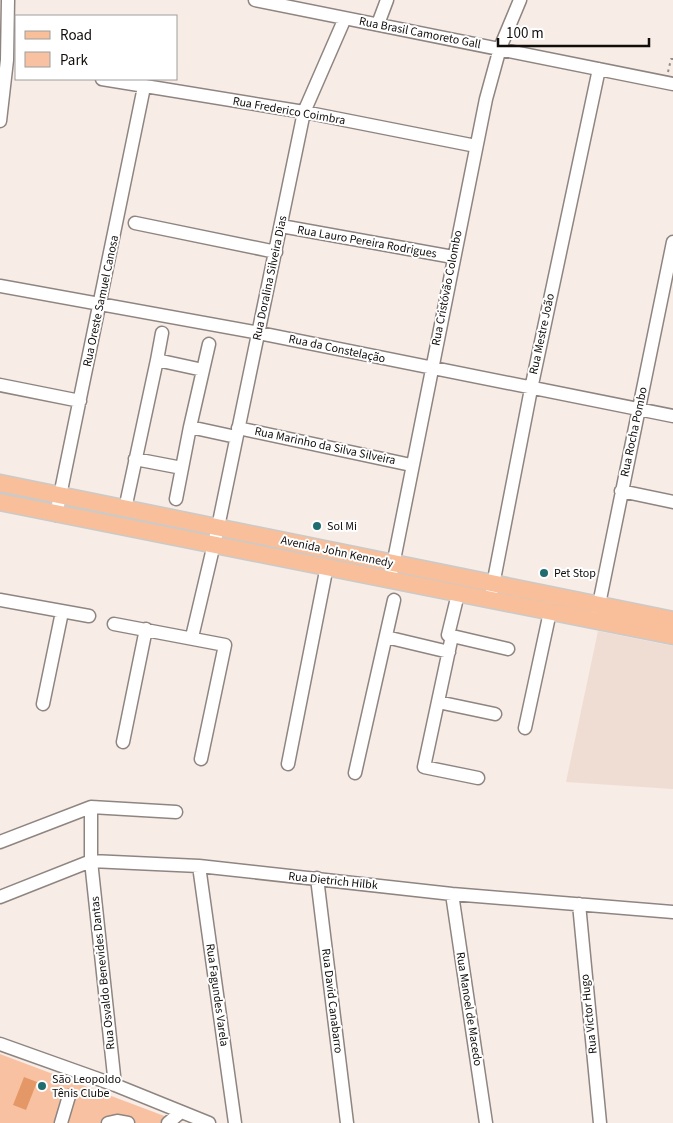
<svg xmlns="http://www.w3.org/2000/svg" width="673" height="1123" font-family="'Source Sans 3',sans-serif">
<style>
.built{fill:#efddd3}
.green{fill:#f8c2a2}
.water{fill:#e59867}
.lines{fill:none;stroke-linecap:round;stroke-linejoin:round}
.minor-casing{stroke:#8f8580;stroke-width:15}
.major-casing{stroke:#cacac9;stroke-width:19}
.path{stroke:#928b87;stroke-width:2;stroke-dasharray:2.5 4;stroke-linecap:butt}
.minor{stroke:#fff;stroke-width:12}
.major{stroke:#f8bf9a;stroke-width:16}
.poi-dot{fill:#206c6f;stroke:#fff;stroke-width:2}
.labels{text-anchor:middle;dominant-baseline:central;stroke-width:4;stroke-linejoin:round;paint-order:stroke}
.street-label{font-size:12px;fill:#100d0b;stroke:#fff}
.poi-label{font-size:12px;fill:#100d0b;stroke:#fff;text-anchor:start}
</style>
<rect width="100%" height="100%" fill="#f7ece6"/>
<path class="built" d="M598 631 673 646V789L566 782Z"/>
<path class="green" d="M0 1054 167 1117 165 1123H0Z"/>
<path class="water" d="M24 1077 37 1082 26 1110 13 1105Z"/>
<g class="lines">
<defs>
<path id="minor" d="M255 0 673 84
M378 24 387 0
M102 79 304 112 476 146
M0 121 7 60 8 0
M135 223 276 252
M281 226 453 257
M0 286 259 333 673 416
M162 333 157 360 203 370
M209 344 190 427 236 437
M0 385 80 401
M238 428 411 465
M135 459 182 468
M621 491 673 502
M176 499 190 427
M125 509 157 360
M56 515 144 87
M392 570 486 99 500 48 520 0
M492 590 531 389 599 69
M458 594 448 635 508 649
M0 600 89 616
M597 614 673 242
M114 624 225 645 201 759
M452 636 424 767 478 778
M192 637 218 527 304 112 345 18
M386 637 449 652
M438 702 495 714
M43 704 62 612
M525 728 550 612
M123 742 146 629
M288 764 327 566
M355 773 394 600
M91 807V861L115 1085
M0 842 91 807 176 812
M199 866 235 1123
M317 878 347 1123
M452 894 486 1123
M0 897 91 861 199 866 452 894 673 912
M579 904 600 1123
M0 1044 115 1085 209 1123
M61 1123 69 1096
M108 1123 117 1121 128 1123
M168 1123 181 1112"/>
<path id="major" d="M0 483 673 620
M0 502 673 636"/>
</defs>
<use href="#minor" class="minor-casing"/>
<use href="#major" class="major-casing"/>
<path class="path" d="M668 72 671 59H673"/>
<use href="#minor" class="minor"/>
<use href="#major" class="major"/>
</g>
<g class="poi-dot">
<circle cx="317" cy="526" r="5"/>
<circle cx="544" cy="573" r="5"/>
<circle cx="42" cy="1086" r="5"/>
</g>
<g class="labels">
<g class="street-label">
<text transform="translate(420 33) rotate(11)">Rua Brasil Camoreto Gall</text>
<text transform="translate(289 111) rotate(10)">Rua Frederico Coimbra</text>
<text transform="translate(367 242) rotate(10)">Rua Lauro Pereira Rodrigues</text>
<text transform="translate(270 278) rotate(-78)">Rua Doralina Silveira Dias</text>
<text transform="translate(447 288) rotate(-79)">Rua Cristóvão Colombo</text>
<text transform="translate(101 301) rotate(-78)">Rua Oreste Samuel Canosa</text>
<text transform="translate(542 334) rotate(-78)">Rua Mestre João</text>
<text transform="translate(337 349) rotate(12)">Rua da Constelação</text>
<text transform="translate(634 432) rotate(-78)">Rua Rocha Pombo</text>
<text transform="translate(325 446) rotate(12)">Rua Marinho da Silva Silveira</text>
<text transform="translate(337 552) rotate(12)">Avenida John Kennedy</text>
<text transform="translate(333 881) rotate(6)">Rua Dietrich Hilbk</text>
<text transform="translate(103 973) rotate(-96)">Rua Osvaldo Benevides Dantas</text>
<text transform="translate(217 995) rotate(82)">Rua Fagundes Varela</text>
<text transform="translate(332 1001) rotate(83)">Rua David Canabarro</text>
<text transform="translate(469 1009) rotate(81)">Rua Manoel de Macedo</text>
<text transform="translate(589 1014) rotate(-96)">Rua Victor Hugo</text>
</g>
<g class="poi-label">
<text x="327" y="526">Sol Mi</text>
<text x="554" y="573">Pet Stop</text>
<text x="52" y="1079">São Leopoldo<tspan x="52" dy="14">Tênis Clube</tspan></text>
</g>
</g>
<rect x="15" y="15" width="162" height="65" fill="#ffffff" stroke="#9f9e9d"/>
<rect x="25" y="31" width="25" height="8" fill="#f8bf9a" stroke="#9f9e9d"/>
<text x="60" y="40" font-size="15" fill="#100d0b">Road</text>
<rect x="25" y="52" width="25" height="15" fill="#f8c2a2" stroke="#9f9e9d"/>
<text x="60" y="65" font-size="15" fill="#100d0b">Park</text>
<path d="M498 38v8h151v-8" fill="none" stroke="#100d0b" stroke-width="2.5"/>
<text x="506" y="38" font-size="15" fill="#100d0b" stroke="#ffffff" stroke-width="4" paint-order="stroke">100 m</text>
</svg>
